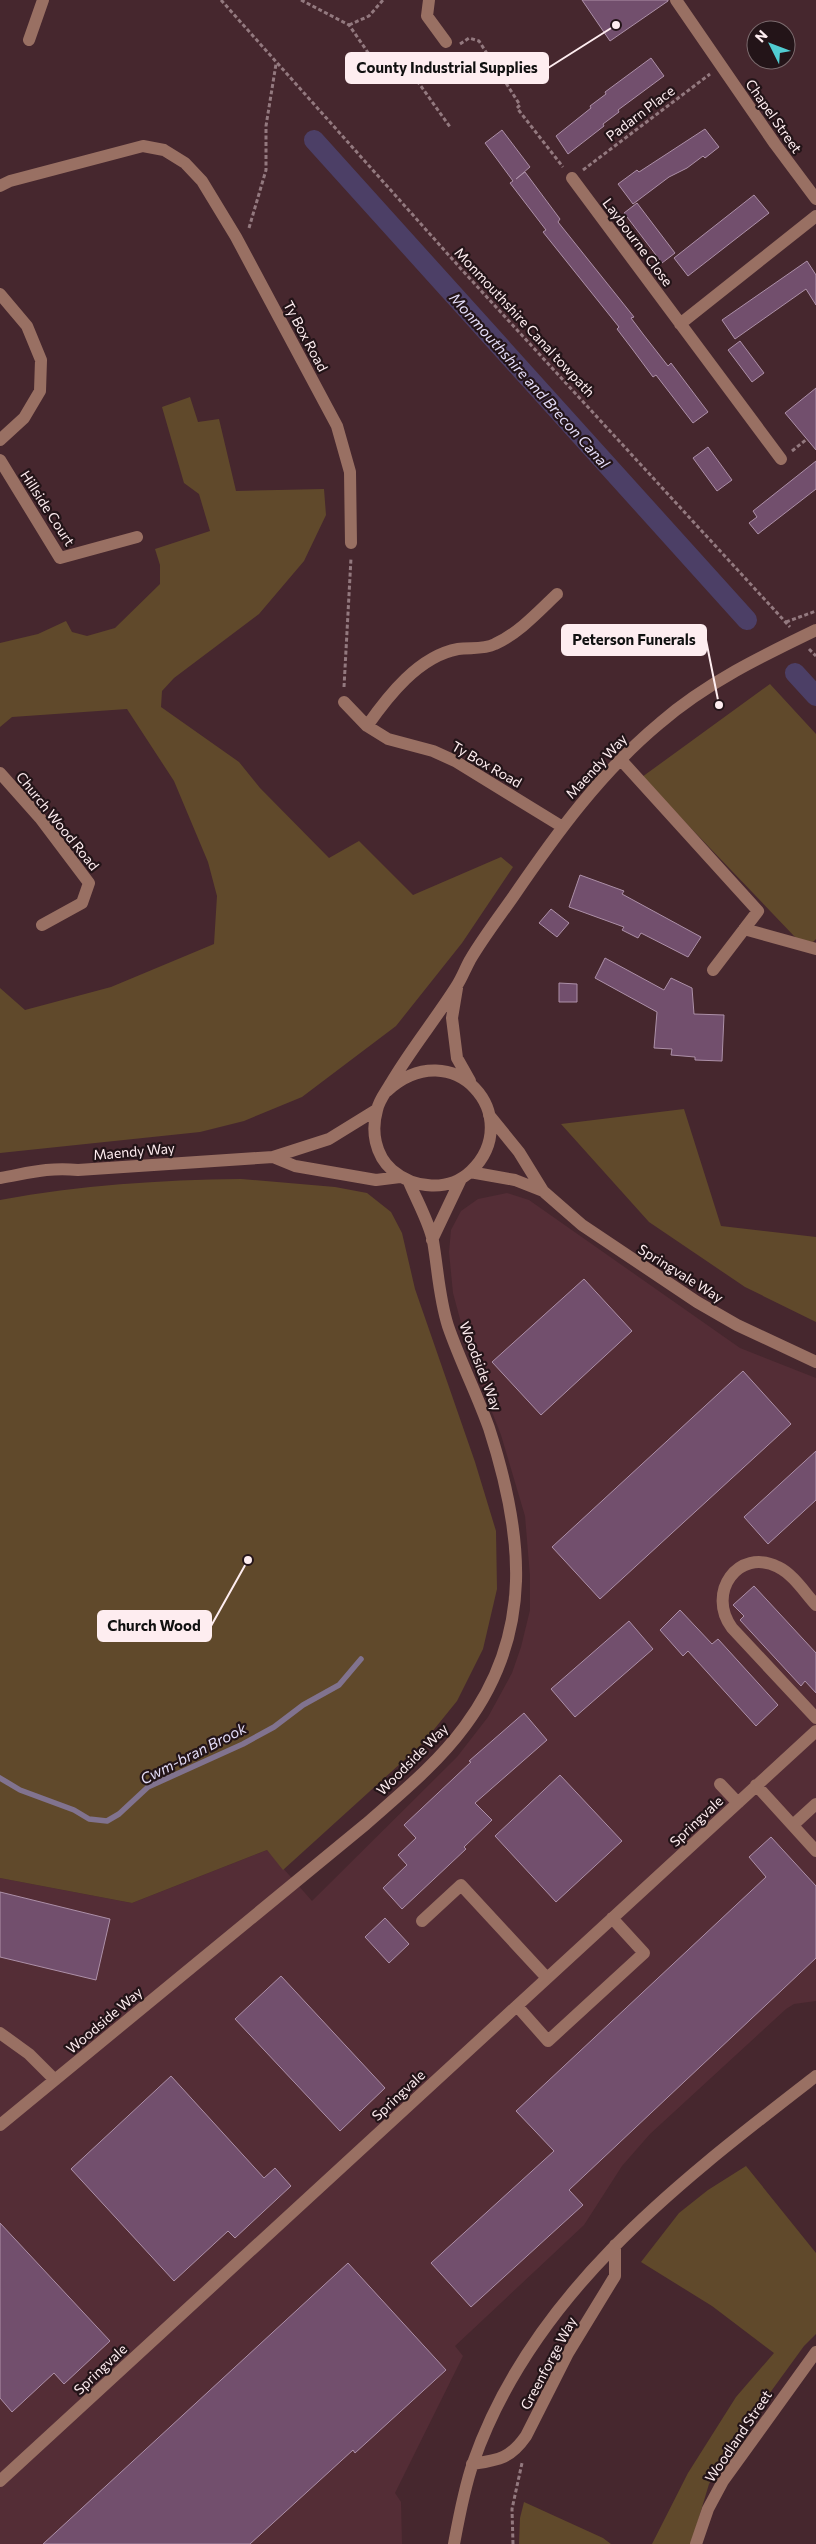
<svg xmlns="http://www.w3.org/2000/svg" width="816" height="2544" font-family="Commissioner,sans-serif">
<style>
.built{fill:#542d36}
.green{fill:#60492b}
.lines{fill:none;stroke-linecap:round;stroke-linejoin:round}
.stream{stroke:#81738f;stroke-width:5.5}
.canal{stroke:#4c3f66;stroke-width:20}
.building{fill:#724f6d;stroke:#ad90a8}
.path{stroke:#93797f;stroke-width:3;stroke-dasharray:4 2.5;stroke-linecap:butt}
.minor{stroke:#997063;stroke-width:12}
.labels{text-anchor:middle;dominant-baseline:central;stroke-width:4.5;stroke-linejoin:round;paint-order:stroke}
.street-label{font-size:14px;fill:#feedf0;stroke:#231418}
.water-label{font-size:15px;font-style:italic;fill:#e4ddf8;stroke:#231418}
.leader{fill:none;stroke:#feedf0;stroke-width:2}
.callout-dot{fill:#feedf0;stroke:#231418;stroke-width:2}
.callout{fill:#feedf0;stroke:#feedf0;stroke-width:2}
.callout-label{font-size:15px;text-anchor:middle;font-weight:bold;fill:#111}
</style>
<rect width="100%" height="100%" fill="#46272e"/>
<path class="built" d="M507 1193 529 1200 740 1348 816 1378V2001L794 2004 786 2009 650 2134 622 2166 584 2225 455 2346 463 2356 395 2493 401 2502 402 2544H0V1878L132 1903 267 1850 312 1901 457 1757 488 1717 512 1673 521 1647 530 1610V1576L525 1516 501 1435 470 1356 453 1293 449 1252 451 1230 461 1211 478 1199Z"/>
<path class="green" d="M190 397 198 422 219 419 236 491 324 489 326 515 304 561 259 614 174 678 162 691 161 707 239 762 260 788 329 858 359 841 413 895 501 857 513 867 462 943 396 1026 302 1097 244 1121 200 1132 0 1153V988L25 1010 111 987 214 944 217 896 208 862 174 781 127 709 12 717 0 727V643L38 634 66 621 72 632 87 636 115 628 160 584V565L155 549 210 531 199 494 184 483 162 407Z
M770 684 816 734V939L813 942 799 940 794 936 642 777Z
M684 1109 721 1226 816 1237V1322L745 1287 649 1222 561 1124Z
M241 1179 335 1187 367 1193 391 1212 402 1233 415 1289 475 1462 496 1531 497 1589 483 1649 457 1701 423 1743 283 1870 267 1850 132 1903 0 1878V1200C81 1185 159 1180 241 1179Z
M746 2166 816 2253V2334L804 2346 743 2430 709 2484 691 2544H652L688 2473 736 2397 774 2353 712 2306 641 2262 679 2213 708 2190Z
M524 2502 603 2538 611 2544H519L520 2518Z"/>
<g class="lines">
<path class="stream" d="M0 1778 20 1790 74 1810 89 1819 107 1821 119 1814 148 1787 243 1744 274 1727 303 1705 339 1685 361 1659"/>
<path class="canal" d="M314 140 747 620
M795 673 816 696"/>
</g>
<path class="building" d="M582 0H668V1L610 41Z
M651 58 664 76 618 110 619 112 603 124 604 126 568 154 556 136 591 108 590 106 606 94 605 92Z
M705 129 719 147 705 158 703 156 687 168 669 177 633 204 618 184 637 170 639 172Z
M502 130 530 167 516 179 525 172 560 219 558 222 634 317 631 318 643 334 668 366 671 363 708 412 693 423 656 375 653 377 633 350 617 329 619 327 543 232 546 230 510 183 513 181 485 143Z
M754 195 769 213 688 276 674 258Z
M637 203 675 253 662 263 624 213Z
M807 261 816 275V305L806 289 735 339 722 320Z
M740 341 764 373 752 382 728 350Z
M816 388V450L785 413Z
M708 447 732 480 717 491 693 458Z
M816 461V489L758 534 749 523 757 517 753 511Z
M580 875 624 891 622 894 701 937 688 957 641 933 638 938 622 930 624 927 569 907Z
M551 909 569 923 557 937 539 923Z
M605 958 664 990 671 978 692 988 694 1014 724 1015 722 1061 695 1060V1057L671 1055 672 1049 654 1048 657 1012 595 978Z
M559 983 577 984V1002H559Z
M584 1279 632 1331 541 1415 492 1362Z
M743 1371 791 1424 600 1599 552 1547Z
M816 1451V1500L768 1544 744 1517Z
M754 1586 816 1653V1693L805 1681 801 1686 740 1620 744 1616 733 1605Z
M680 1610 712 1644 718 1639 778 1705 756 1726 688 1651 683 1656 660 1630Z
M629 1621 653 1649 575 1717 551 1689Z
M524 1713 547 1740 475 1803 492 1820 464 1847 466 1849 402 1909 383 1888 407 1865 398 1855 416 1838 404 1825 471 1762 469 1761Z
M560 1775 622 1841 556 1902 495 1836Z
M771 1837 816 1886V1958L569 2190 583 2205 471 2307 431 2263 554 2151 516 2111 766 1877 749 1857Z
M0 1892 110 1919 96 1980 0 1957Z
M385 1918 409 1944 389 1963 365 1937Z
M281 1976 385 2088 340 2131 235 2019Z
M171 2076 264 2178 275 2168 291 2186 235 2238 228 2231 174 2281 71 2169Z
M0 2223 110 2341 64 2384 54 2373 12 2412 0 2398Z
M348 2263 446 2370 355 2453 353 2450 250 2544H43Z"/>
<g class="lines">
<path class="path" d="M221 0 462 270 790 627
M301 0 349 25 380 70 395 74 413 75 450 127
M349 25 369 16 383 0
M460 44 469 38 479 41 520 105 517 108 563 167
M413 75 441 57
M583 170 710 74
M249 228 266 170V126L276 64
M792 451 807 439
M786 622 816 611
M809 649 816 656
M344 687 351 558
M513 2544 512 2509 522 2463"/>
<path class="minor" d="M429 0 427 16 446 42
M676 0 775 144 816 199
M29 40 43 0
M572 178 781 459
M0 186 10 181 143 146 164 150 185 163 202 181 236 237 337 426 350 472 351 543
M0 294 27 326 41 360 40 391 24 418 0 440
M680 324 816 216
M0 460 60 558 137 537
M344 702 367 726 388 739 433 751 455 761 561 826
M367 726C388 696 419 656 458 649 470 647 483 650 495 644 519 633 538 612 557 594
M621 760 758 911 713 970
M0 773 40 818 89 883 82 903 42 925
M744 929 816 949
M457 988 452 1018 457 1058 470 1081
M387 1091C453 1031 527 1117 471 1171 449 1192 414 1189 392 1170 375 1155 371 1131 377 1110 379 1100 386 1092 391 1083 411 1049 435 1020 456 987 462 978 465 969 470 960 483 938 499 917 513 897 556 834 601 772 660 723 706 683 762 656 816 630
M489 1115 519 1152 543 1191 582 1225 697 1302 737 1325 816 1362
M273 1157 295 1166 376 1180 400 1177
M470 1172 515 1180 543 1191
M0 1178C29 1173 48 1167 78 1170L273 1157 329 1139 376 1110
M432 1240 461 1179
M816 1605C805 1593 793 1574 778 1567 738 1547 706 1593 732 1628L816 1718
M720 1784 738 1803
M756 1785 816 1851
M793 1825 816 1804
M422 1921 461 1885 547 1978
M517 2006 548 2041 644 1953 612 1918
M0 2033 29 2054 55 2080
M0 2125 366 1824C401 1793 437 1764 465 1726 535 1632 523 1533 489 1428 477 1394 460 1361 448 1326 439 1298 438 1270 433 1241 429 1222 417 1201 409 1182
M472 2464C498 2460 510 2459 526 2436L568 2353 615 2276V2245
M0 2481 816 1731
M454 2544C459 2517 464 2489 473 2463 532 2293 679 2182 816 2076
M696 2544 708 2509 723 2481 816 2352"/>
</g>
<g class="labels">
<g class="street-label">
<text transform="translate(640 113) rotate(-37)">Padarn Place</text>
<text transform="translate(774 116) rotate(55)">Chapel Street</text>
<text transform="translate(638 242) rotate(53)">Laybourne Close</text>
<text transform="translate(525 322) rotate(47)">Monmouthshire Canal towpath</text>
<text transform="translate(306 336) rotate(62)">Ty Box Road</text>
<text transform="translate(48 508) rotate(57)">Hillside Court</text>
<text transform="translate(487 764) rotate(30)">Ty Box Road</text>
<text transform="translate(596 766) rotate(-47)">Maendy Way</text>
<text transform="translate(58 821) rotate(51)">Church Wood Road</text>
<text transform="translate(134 1151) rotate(-5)">Maendy Way</text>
<text transform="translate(681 1273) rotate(32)">Springvale Way</text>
<text transform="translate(481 1366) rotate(69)">Woodside Way</text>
<text transform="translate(412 1759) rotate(-45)">Woodside Way</text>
<text transform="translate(696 1821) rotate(-43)">Springvale</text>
<text transform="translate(104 2020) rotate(-40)">Woodside Way</text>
<text transform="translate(398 2095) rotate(-43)">Springvale</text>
<text transform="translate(548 2363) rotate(-62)">Greenforge Way</text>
<text transform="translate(100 2369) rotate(-43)">Springvale</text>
<text transform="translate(738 2436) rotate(-56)">Woodland Street</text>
</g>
<g class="water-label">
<text transform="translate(530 380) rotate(48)">Monmouthshire and Brecon Canal</text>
<text transform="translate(193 1753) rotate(-27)">Cwm-bran Brook</text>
</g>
</g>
<path class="leader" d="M616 25L548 68M719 705L706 640M248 1560L211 1626"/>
<g class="callout-dot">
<circle cx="616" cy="25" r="5"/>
<circle cx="719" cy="705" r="5"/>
<circle cx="248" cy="1560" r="5"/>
</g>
<g class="callout">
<rect x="346" y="53" width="202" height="30" rx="5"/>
<rect x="562" y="625" width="144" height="30" rx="5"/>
<rect x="98" y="1611" width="113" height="30" rx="5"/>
</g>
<g class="callout-label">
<text x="447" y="73">County Industrial Supplies</text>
<text x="634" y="645">Peterson Funerals</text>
<text x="154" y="1631">Church Wood</text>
</g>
<g transform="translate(771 45) rotate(312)"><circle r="24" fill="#231418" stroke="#7b6b6e"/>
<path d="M0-4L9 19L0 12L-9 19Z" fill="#51ccd1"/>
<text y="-8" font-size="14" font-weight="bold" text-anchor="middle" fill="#feedf0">N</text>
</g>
</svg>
